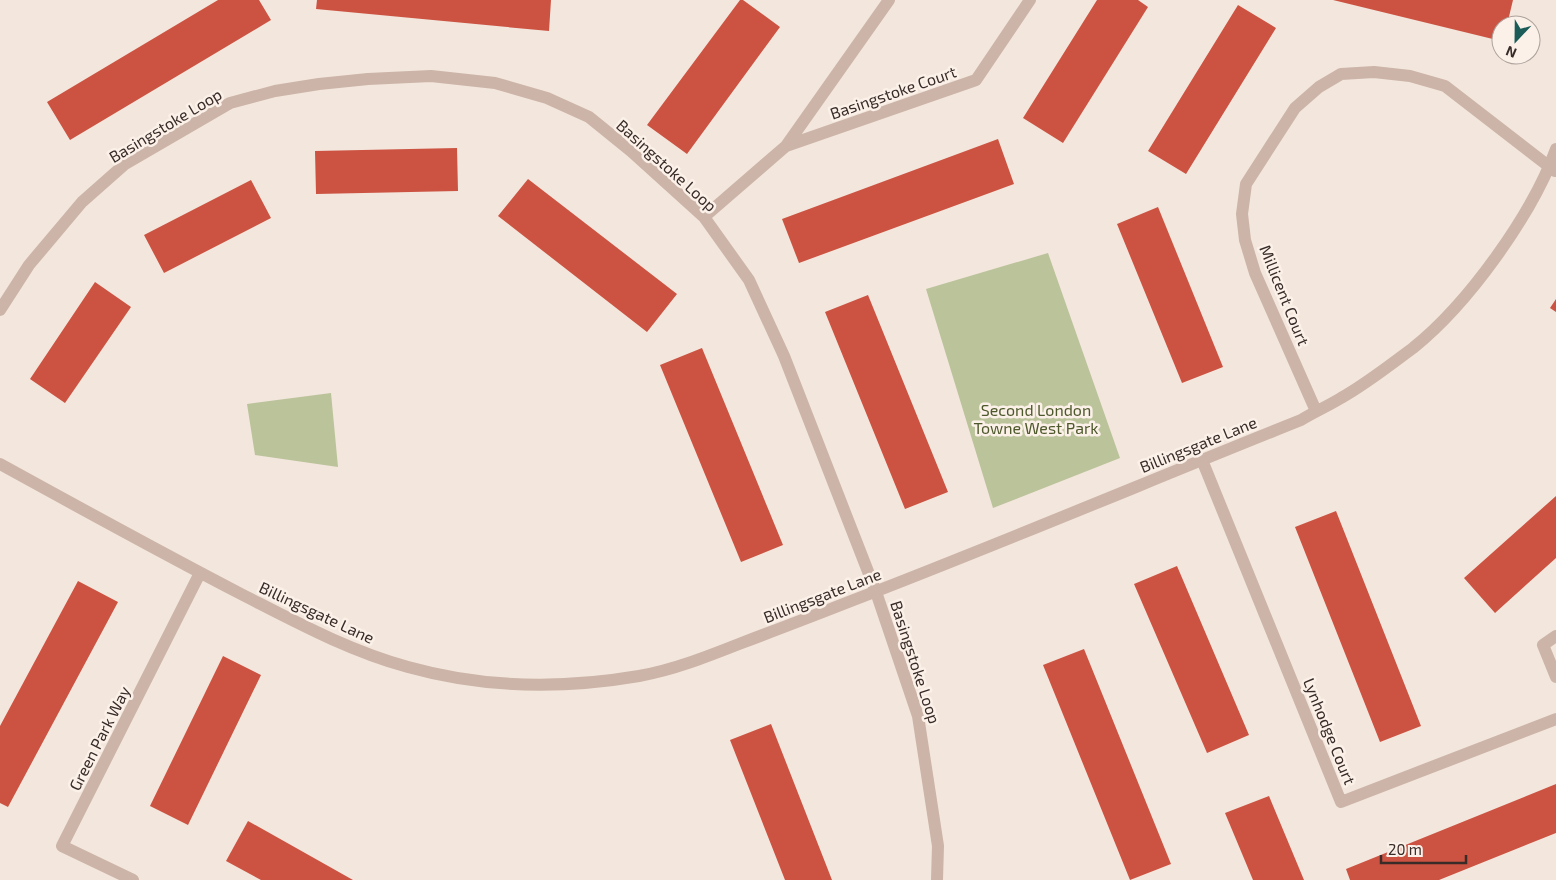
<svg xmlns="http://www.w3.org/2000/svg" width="1556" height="880" font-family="'Exo 2',sans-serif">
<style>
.green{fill:#bbc39b}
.building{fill:#cc5342}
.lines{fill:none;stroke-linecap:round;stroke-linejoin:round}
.minor{stroke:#ccb4a8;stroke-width:12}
.labels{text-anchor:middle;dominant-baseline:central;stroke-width:5;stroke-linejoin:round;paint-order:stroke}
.street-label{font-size:16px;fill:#392b28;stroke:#fbf1e9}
.park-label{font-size:16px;fill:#4d582b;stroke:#fbf1e9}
</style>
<rect width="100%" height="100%" fill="#f3e6dc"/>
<path class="green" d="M1048 253 1120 458 993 508 926 289Z
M331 393 338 467 255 455 247 404Z"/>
<path class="building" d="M218 0H259L271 20 70 140 47 102Z
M317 0H551L549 31 316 9Z
M740 0H743L780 27 687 154 647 125Z
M1097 0H1138L1148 7 1063 143 1023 118Z
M1333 0H1513L1507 25H1501V41Z
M1238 5 1276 28 1186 174 1148 151Z
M998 139 1014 184 799 263 782 219Z
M457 148 458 191 316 194 315 151Z
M528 179 677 294 647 332 498 216Z
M251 180 271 218 164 273 144 235Z
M1158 207 1223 367 1182 383 1117 224Z
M95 282 131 307 65 403 30 379Z
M868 295 948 492 905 509 825 312Z
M1556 299V312L1550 308Z
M702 348 783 545 741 562 660 365Z
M1556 496V558L1495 613 1464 578Z
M1336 511 1421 726 1380 742 1295 527Z
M1177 566 1249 735 1207 753 1134 584Z
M78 581 118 602 8 807 0 803V726Z
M1084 649 1171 864 1130 880 1043 665Z
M223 656 261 675 188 825 150 806Z
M771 724 832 880H785L730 740Z
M1556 784V833L1439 880H1350L1346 869Z
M1269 796 1304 880H1253L1225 813Z
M248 821 353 880H261L226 861Z"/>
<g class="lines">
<path class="minor" d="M786 146 976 80 1030 0
M704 217 786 146 889 0
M0 310 29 265 82 202 125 164 230 103 275 91 319 84 368 79 431 76 495 83 547 98 589 117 631 151 704 217 749 280 784 356 876 592 918 716 938 846 937 880
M1316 411 1255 273 1245 240 1242 214 1246 184 1295 108 1319 87 1341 74 1374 72 1410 76 1445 86 1555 171
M1202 460 1341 802 1556 719
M0 464C80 508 160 552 241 594 296 622 349 651 408 667 483 688 563 689 639 676 673 670 706 657 739 644 776 630 813 616 851 601 1002 543 1151 480 1301 420 1314 412 1328 406 1341 398 1366 384 1390 365 1413 348 1468 304 1532 215 1556 149
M1556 636 1543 645 1556 677
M133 880 62 846 200 573"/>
</g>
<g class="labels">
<g class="street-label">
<text transform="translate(893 92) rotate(-19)">Basingstoke Court</text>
<text transform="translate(165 125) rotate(-31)">Basingstoke Loop</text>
<text transform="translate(667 165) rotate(42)">Basingstoke Loop</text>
<text transform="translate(1285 295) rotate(68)">Millicent Court</text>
<text transform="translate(1198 444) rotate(-22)">Billingsgate Lane</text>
<text transform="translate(822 595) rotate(-21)">Billingsgate Lane</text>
<text transform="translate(317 612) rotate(25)">Billingsgate Lane</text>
<text transform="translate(916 662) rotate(72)">Basingstoke Loop</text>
<text transform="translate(1330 731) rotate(68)">Lynhodge Court</text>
<text transform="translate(99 738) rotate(-63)">Green Park Way</text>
</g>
<g class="park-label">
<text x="1036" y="409">Second London<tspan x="1036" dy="18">Towne West Park</tspan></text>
</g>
</g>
<g transform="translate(1516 40) rotate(202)"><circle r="24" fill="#fbf1e9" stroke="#ada29c"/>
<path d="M0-4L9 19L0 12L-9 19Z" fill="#1b5c59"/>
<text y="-8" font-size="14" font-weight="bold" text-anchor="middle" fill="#392b28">N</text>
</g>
<path d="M1381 855v8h85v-8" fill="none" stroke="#392b28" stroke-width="2.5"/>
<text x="1388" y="855" font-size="15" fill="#392b28" stroke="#fbf1e9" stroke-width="4" paint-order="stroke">20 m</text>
</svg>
